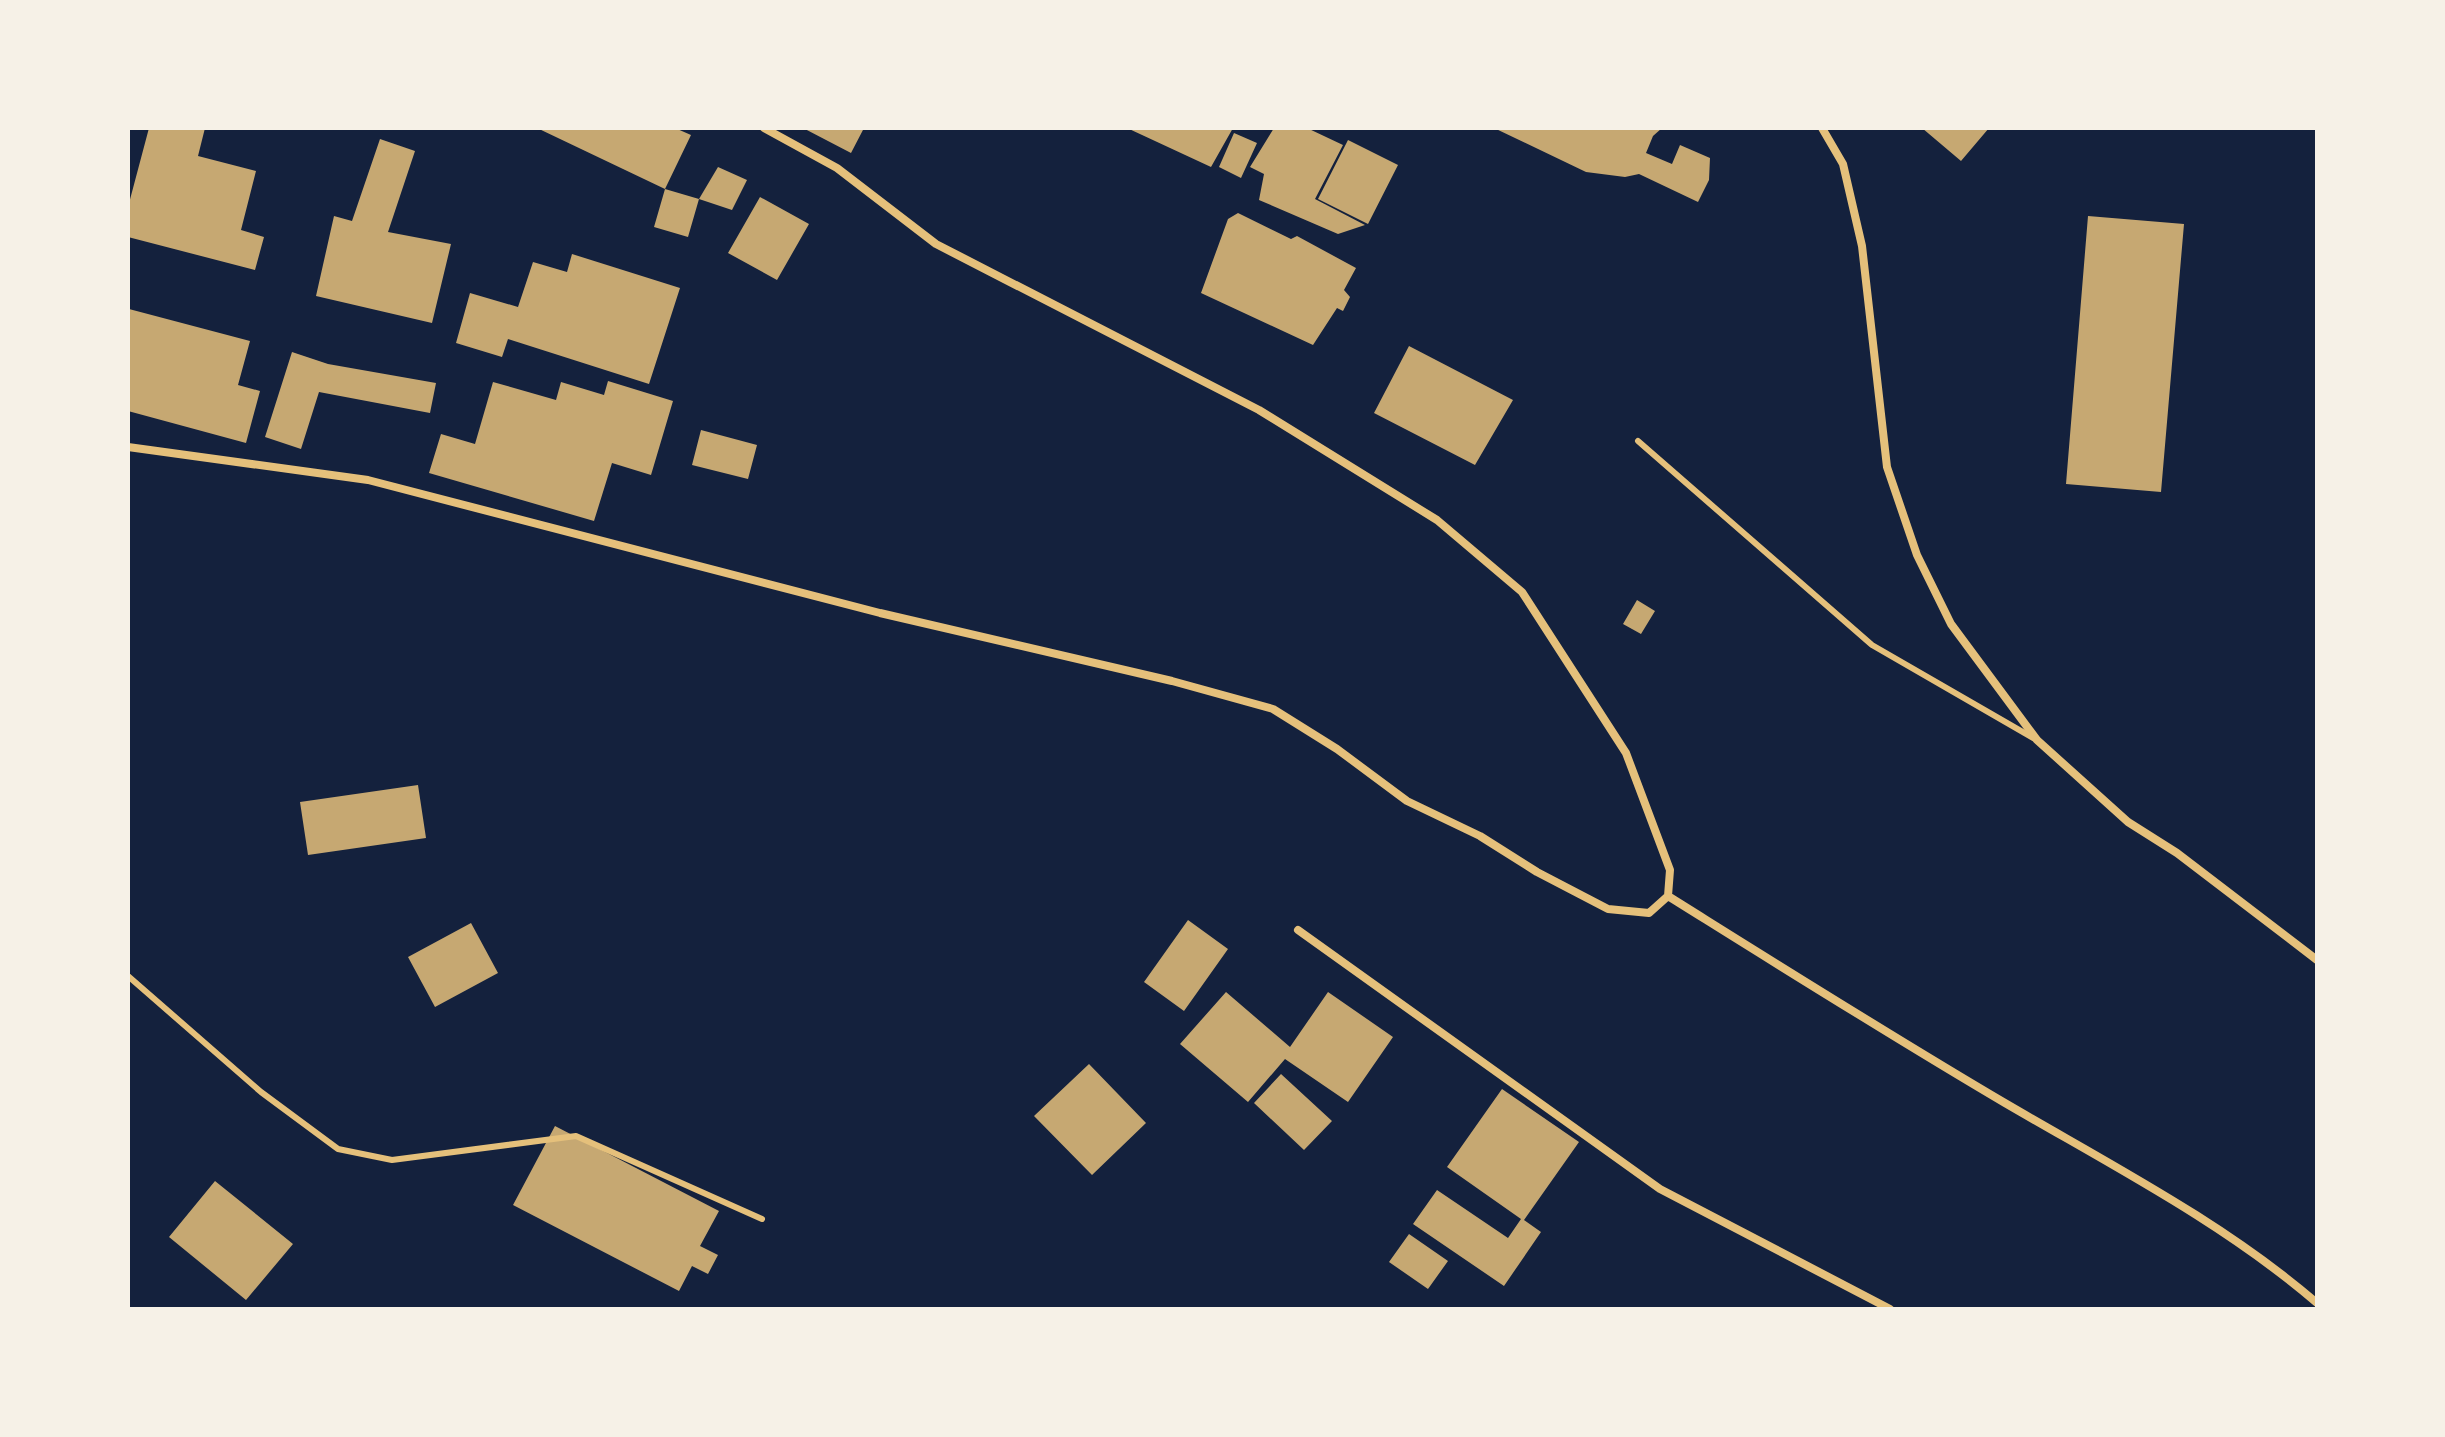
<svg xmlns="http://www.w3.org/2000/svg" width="2445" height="1437" font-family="'IBM Plex Sans',sans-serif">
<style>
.building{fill:#c6a872}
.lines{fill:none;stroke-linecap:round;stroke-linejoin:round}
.service{stroke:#e5c07b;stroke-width:6}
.minor{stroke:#e5c07b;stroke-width:8}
</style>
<rect width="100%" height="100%" fill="#14213d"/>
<path class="building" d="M149 128H205L198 156 256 171 241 230 264 237 255 270 128 237V207Z
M537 128H675L691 135 665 189Z
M803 128H864L851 153Z
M1127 128H1233L1211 167Z
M1274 128H1307L1343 145 1315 199 1365 225 1338 234 1259 200 1264 174 1250 167Z
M1494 128H1662L1653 136 1646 153 1672 164 1680 145 1710 158 1709 180 1698 202 1639 174 1625 177 1586 172Z
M1922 128H1989L1961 161Z
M1234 133 1257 143 1241 178 1219 167Z
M380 139 415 151 388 232 451 244 432 323 316 296 334 216 352 221Z
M1348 140 1398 165 1368 224 1318 199Z
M718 167 747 180 732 210 699 199 688 237 654 227 665 189 699 199Z
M760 197 809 224 777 280 728 253Z
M1238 213 1291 239 1297 236 1356 268 1344 290 1350 297 1343 311 1337 308 1313 345 1201 293 1228 219Z
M2088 216 2184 224 2161 492 2066 484Z
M572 254 680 288 649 384 508 339 502 357 456 343 470 293 518 307 533 262 567 272Z
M129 309 250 341 238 385 260 391 246 443 128 411Z
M1409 346 1513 400 1475 465 1374 413Z
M292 352 328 364 436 383 430 413 319 392 301 449 265 437Z
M608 381 673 401 651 475 612 463 594 521 429 473 441 434 475 444 493 382 556 400 561 382 604 395Z
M701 430 757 445 748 479 692 465Z
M1637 600 1655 611 1641 634 1623 624Z
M418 785 426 838 308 855 300 802Z
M1188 920 1228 949 1184 1011 1144 982Z
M471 923 498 973 435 1007 408 957Z
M1226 992 1290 1047 1328 992 1393 1037 1348 1102 1285 1059 1248 1102 1180 1044Z
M1089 1064 1146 1123 1092 1175 1034 1116Z
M1281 1074 1332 1121 1304 1150 1254 1103Z
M1502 1089 1579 1142 1524 1220 1541 1232 1504 1286 1413 1224 1437 1190 1508 1238 1521 1219 1447 1167Z
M555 1126 719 1211 700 1246 718 1255 708 1274 692 1266 679 1291 513 1205Z
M215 1181 293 1244 246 1300 169 1237Z
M1409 1234 1448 1261 1428 1289 1389 1262Z"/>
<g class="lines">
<path class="service" d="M1638 441 1872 645 2033 738
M128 976 261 1092 338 1149 392 1160 576 1136 762 1219"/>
<path class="minor" d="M1822 128 1843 164 1862 246 1887 467 1917 555 1951 624 2037 740 2128 822 2177 853 2317 960
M128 447 368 480 880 613 1172 681 1273 709 1337 749 1407 801 1480 836 1537 872 1608 909 1649 913 1668 896 1670 870 1626 753 1522 592 1437 520 1259 410 936 244 837 168 764 128
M1668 896C1780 966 1891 1036 2005 1103 2111 1165 2224 1223 2317 1303
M1298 930 1660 1189 1890 1309"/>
</g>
<rect width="2445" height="1437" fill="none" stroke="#f6f1e7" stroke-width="260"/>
</svg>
